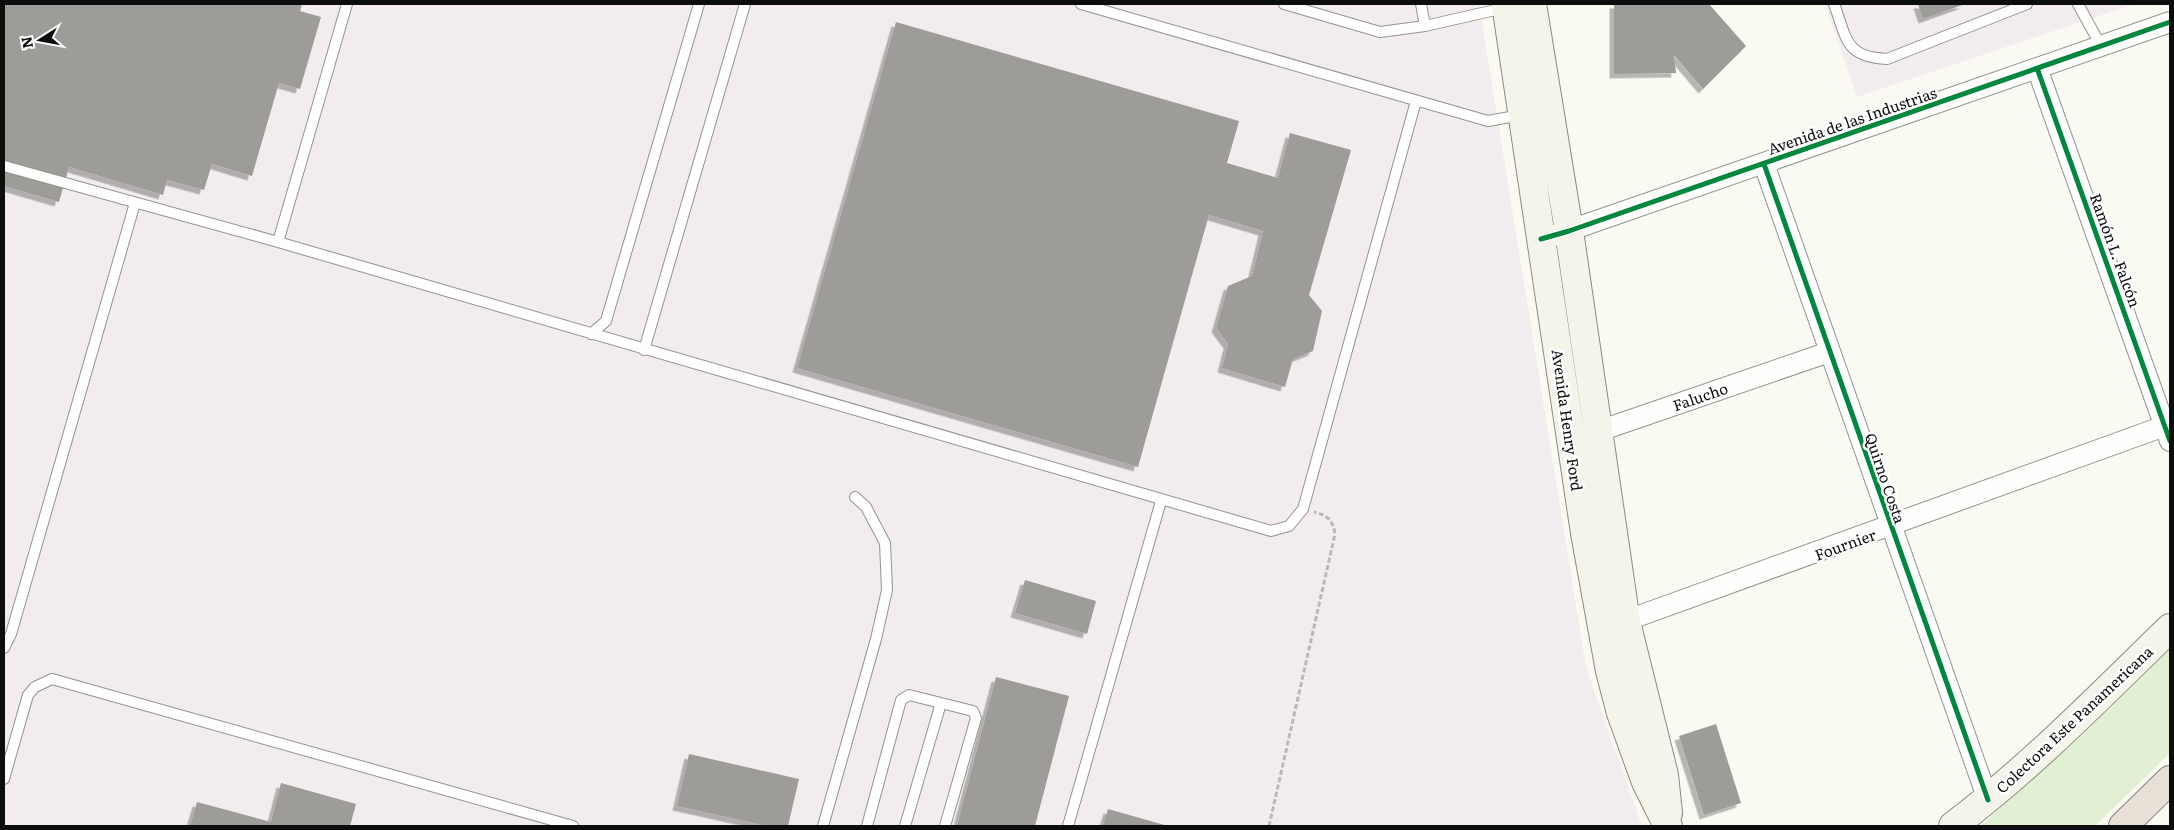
<svg xmlns="http://www.w3.org/2000/svg" width="2174" height="830" font-family="Literata,serif">
<style>
.industrial{fill:#f2ecee}
.green{fill:#e1efd3}
.building{fill:#9d9c98;filter:url(#shadow)}
.lines{fill:none;stroke-linecap:round;stroke-linejoin:round}
.lane-casing{stroke:#949390;stroke-width:12}
.street-casing{stroke:#949390;stroke-width:22}
.secondary-casing{stroke:#8a8a87;stroke-width:30}
.highway-casing{stroke:#81817d;stroke-width:30}
.path{stroke:#b8b8b6;stroke-width:3;stroke-dasharray:5 2.5;stroke-linecap:butt}
.lane{stroke:#fefefd;stroke-width:10}
.street{stroke:#fefefd;stroke-width:20}
.secondary{stroke:#f4f4ea;stroke-width:28}
.highway{stroke:#e8e0d6;stroke-width:28}
.cycleway-casing{stroke:#fff;stroke-width:8}
.cycleway{stroke:#00873e;stroke-width:5}
.labels{text-anchor:middle;dominant-baseline:central;stroke-width:5;stroke-linejoin:round;paint-order:stroke}
.street-label{font-size:15px;fill:#0d0d0d;stroke:#fff}
</style>
<defs>
<filter id="shadow"><feDropShadow dx="-4.5" dy="4.5" stdDeviation="0" flood-color="#0004"/></filter>
</defs>
<rect width="100%" height="100%" fill="#faf9f2"/>
<path class="industrial" d="M4 4H1479L1586 667 1642 826H4Z
M1825 4H2135L1857 97Z"/>
<path class="green" d="M2170 646V753L2095 826H1981L2093 721Z"/>
<path class="building" d="M4 4H302L300 11 321 17 300 89 279 83 252 176 212 164 204 190 167 180 163 195 69 167 59 202 4 186Z
M1614 4H1709L1746 46 1703 89 1674 55 1676 73 1614 74Z
M1918 4H1965L1923 19Z
M896 22 1239 121 1227 163 1278 178 1290 133 1351 150 1309 295 1322 311 1313 351 1293 359 1285 387 1222 368 1228 344 1216 328 1228 286 1252 276 1263 231 1209 215 1138 467 797 368Z
M1025 580 1096 601 1087 634 1015 613Z
M996 677 1069 696 1035 826H957Z
M1716 724 1741 803 1704 815 1679 736Z
M689 754 799 779 788 826H767L677 806Z
M281 783 356 804 350 826H190L197 802 271 822Z
M1108 809 1168 826H1103Z"/>
<g class="lines">
<defs>
<path id="lane" d="M1081 4 1488 121 1521 115
M1284 4 1380 32 1425 26 1504 8
M1421 4 1425 26
M1834 4C1847 38 1844 57 1887 59L2027 4
M2078 4 2101 46
M4 166 278 242 1271 531 1289 526 1303 509 1416 101
M278 242 347 4
M591 334 606 321 699 4
M644 350 745 4
M4 648 11 634 135 203
M4 779 28 695 35 687 52 679 573 826
M823 826 876 639 887 590 885 543 866 507 855 497
M867 826 901 700 909 695 973 711 976 718 945 826
M905 826 941 703
M1068 826 1161 501"/>
<path id="street" d="M2037 68 2170 441
M1764 164 1988 800
M1556 235 2170 22
M1584 432 1599 431 1829 352
M1614 625 2170 424"/>
<path id="secondary" d="M1506 4 1585 533 1610 671 1621 713 1646 782 1668 826
M1532 4 1569 231 1626 622 1664 775 1668 813
M1953 826C2031 767 2100 696 2170 628"/>
<path id="highway" d="M2123 826 2170 780"/>
</defs>
<use href="#lane" class="lane-casing"/>
<use href="#street" class="street-casing"/>
<use href="#secondary" class="secondary-casing"/>
<use href="#highway" class="highway-casing"/>
<path class="path" d="M1269 826 1335 534C1333 520 1327 515 1314 512"/>
<use href="#lane" class="lane"/>
<use href="#street" class="street"/>
<use href="#secondary" class="secondary"/>
<use href="#highway" class="highway"/>
<defs>
<path id="cycleway" d="M2037 68 2170 441
M1764 164 1988 800
M1541 239 1569 231 2170 22"/>
</defs>
<use href="#cycleway" class="cycleway-casing"/>
<use href="#cycleway" class="cycleway"/>
</g>
<g class="labels">
<g class="street-label">
<text transform="translate(1852 120) rotate(-19)">Avenida de las Industrias</text>
<text transform="translate(2116 250) rotate(70)">Ramón L. Falcón</text>
<text transform="translate(1700 396) rotate(-19)">Falucho</text>
<text transform="translate(1568 420) rotate(82)">Avenida Henry Ford</text>
<text transform="translate(1886 478) rotate(71)">Quirno Costa</text>
<text transform="translate(1845 544) rotate(-20)">Fournier</text>
<text transform="translate(2074 719) rotate(-43)">Colectora Este Panamericana</text>
</g>
</g>
<rect width="2174" height="830" fill="none" stroke="#0d0d0d" stroke-width="10"/>
<g transform="translate(40 40) rotate(259)" stroke="#ffffff" stroke-width="4" paint-order="stroke">
<path d="M0-4L9 19L0 12L-9 19Z" fill="#0d0d0d"/>
<text y="-8" font-size="14" font-weight="bold" text-anchor="middle" fill="#0d0d0d">N</text>
</g>
</svg>
